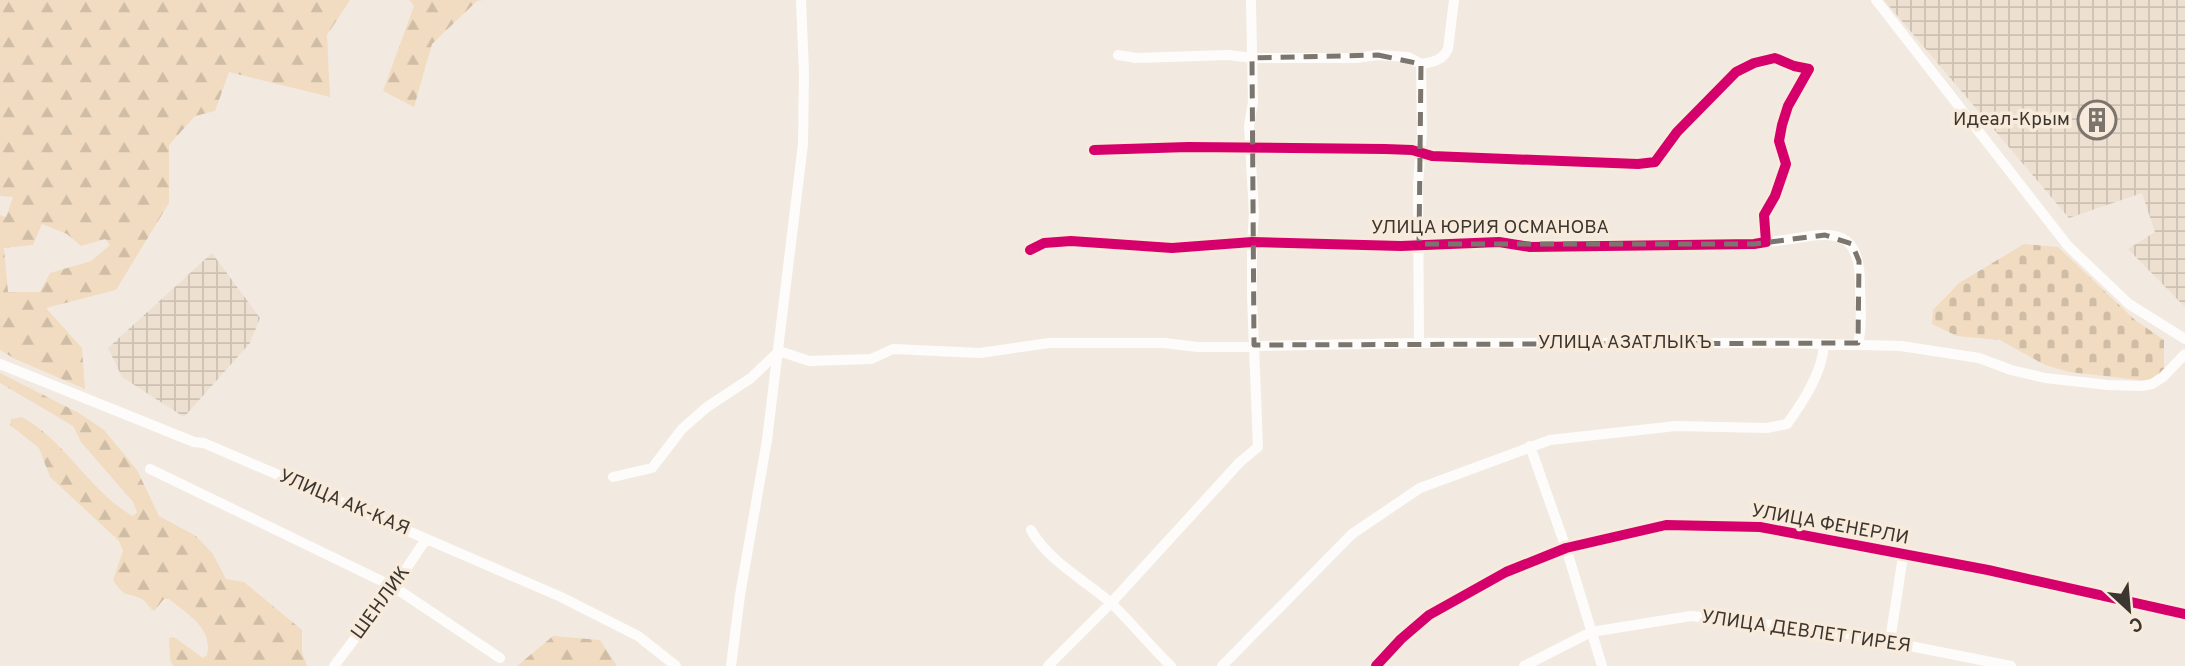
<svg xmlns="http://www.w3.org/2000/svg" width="2185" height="666" font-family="Overpass,sans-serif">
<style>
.industrial{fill:url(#industrial-grid)}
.forest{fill:url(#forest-firs);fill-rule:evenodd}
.cemetery{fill:url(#cemetery-stones)}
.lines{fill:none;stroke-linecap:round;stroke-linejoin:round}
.minor{stroke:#fdfcfa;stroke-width:10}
.cycleway-casing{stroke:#f8ebdb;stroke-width:15}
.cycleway{stroke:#d6006c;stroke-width:10}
.marked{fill:none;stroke:#7b756e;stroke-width:5;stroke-dasharray:14 9;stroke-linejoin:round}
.labels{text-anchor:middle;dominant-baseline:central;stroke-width:7;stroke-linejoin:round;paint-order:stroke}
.poi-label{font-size:19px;fill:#3b3630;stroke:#f8ebdb;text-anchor:end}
.street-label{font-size:19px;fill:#3b3630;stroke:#f8ebdb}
</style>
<defs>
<pattern id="industrial-grid" width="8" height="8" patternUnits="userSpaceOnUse" patternTransform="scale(1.75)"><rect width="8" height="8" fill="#ede0d0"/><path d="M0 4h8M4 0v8" fill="none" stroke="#ccc1b3"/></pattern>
<pattern id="forest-firs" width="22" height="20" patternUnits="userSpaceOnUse" patternTransform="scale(1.75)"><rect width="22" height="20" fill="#f1dcc1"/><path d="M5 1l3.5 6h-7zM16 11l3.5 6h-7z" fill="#d0bda6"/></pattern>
<pattern id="cemetery-stones" width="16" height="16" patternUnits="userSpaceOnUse" patternTransform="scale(1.75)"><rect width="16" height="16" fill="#f1dcc1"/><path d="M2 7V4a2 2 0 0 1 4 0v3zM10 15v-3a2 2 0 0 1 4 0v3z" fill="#d0bda6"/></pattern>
</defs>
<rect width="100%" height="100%" fill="#f2eae1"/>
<path class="industrial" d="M1884 0H2185V307L2128 249 2155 232 2142 193 2069 218Z
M212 253 260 318 250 343 184 417 122 377 108 348Z"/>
<path class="forest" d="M0 0H350L327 35 330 97 229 72 215 111 195 116 169 145V203L116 290 46 308 82 348 85 389 15 359 0 350V215L6 217 13 197 0 196ZM42 224 67 234 81 246 105 239 110 245 91 261 50 273 40 292H8L4 248 33 245Z
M409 0H484L477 1 432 44 414 107 383 91 414 6Z
M0 373 79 413 104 430 137 470 159 516 196 536 213 554 226 579 244 582 302 630V652L307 666H173L170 659 169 638 174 637 203 658 207 655C213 628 188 615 169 599H164L154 611C149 608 146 601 142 599 126 591 126 600 113 580L123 551 119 541 50 477 39 448 10 425 11 419 22 417C66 441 91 493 133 516L137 512 133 502 81 442 73 426 0 383Z
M553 636 600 640 617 666H517Z"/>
<path class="cemetery" d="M2024 244 2058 247 2135 320 2164 340V371L2148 381 2069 372 2045 365 2000 340 1957 336 1932 324 1933 310 1959 283Z"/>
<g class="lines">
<path class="minor" d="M1876 0 2068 246 2129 304 2185 339
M1118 55 1136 58 1228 55 1252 58H1356L1378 55 1408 57 1421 64
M1766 242C1815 239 1860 213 1860 284 1860 302 1863 325 1858 343
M1030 250 1044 243 1071 241 1172 248 1252 242 1401 246 1499 242 1530 247 1754 244 1766 242 1764 215 1775 196 1786 164 1779 141 1782 125 1788 106 1809 69 1794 66 1775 58 1754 63 1736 72 1677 132 1655 162 1638 164 1432 156 1412 150 1385 149 1188 147 1094 150
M1419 343 1418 184 1422 133 1421 64C1433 62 1442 61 1448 49L1454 0
M0 364 194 442 204 443 561 597 638 636 676 666
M1530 446 1566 548 1602 666
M150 469 394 587 500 658
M613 477 652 468 682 429 707 407 751 378 779 351 809 361 871 359 893 349 980 353 1049 343H1164L1198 347 1419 343H1786L1901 346 1979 358 2011 370 2045 378 2108 385 2142 386 2152 384 2163 377 2185 354
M1031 530C1048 561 1085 580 1111 603 1132 623 1150 646 1171 666
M1890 641 1903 556
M334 666 394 587 426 539
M731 666 740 595 767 440 803 144 804 73 801 0
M1048 666 1111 603 1240 462 1258 447 1252 297V242L1254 214 1249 126 1253 102 1251 0
M1222 666 1352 534 1420 488 1550 440 1676 426 1767 428 1787 424C1803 402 1822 373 1824 345
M1376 666 1401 639 1429 615 1506 572 1566 548 1666 525 1760 527 1988 570 2185 614
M1524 666 1591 632 1691 616 1849 634 2011 666"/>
<defs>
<path id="cycleway" d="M1030 250 1044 243 1071 241 1172 248 1252 242 1401 246 1499 242 1530 247 1754 244 1766 242 1764 215 1775 196 1786 164 1779 141 1782 125 1788 106 1809 69 1794 66 1775 58 1754 63 1736 72 1677 132 1655 162 1638 164 1432 156 1412 150 1385 149 1188 147 1094 150
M1376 666 1401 639 1429 615 1506 572 1566 548 1666 525 1760 527 1988 570 2185 614"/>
</defs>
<use href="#cycleway" class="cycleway-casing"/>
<use href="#cycleway" class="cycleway"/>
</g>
<path class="marked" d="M1378 55 1421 64 1419 244H1754L1825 235 1852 244 1859 261 1858 343 1254 345 1252 58Z"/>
<defs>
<symbol id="building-ring" viewBox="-11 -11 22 22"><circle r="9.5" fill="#f8ebdb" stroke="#7b756e" stroke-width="1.5"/><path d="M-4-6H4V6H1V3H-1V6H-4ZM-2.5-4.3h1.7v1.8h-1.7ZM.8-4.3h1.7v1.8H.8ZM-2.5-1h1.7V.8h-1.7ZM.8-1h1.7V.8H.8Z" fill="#7b756e"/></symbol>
</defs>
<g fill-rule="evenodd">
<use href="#building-ring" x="2075" y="98" width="44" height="44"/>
</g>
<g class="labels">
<g class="poi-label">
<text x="2070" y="120">Идеал-Крым</text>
</g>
<g class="street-label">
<text x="1490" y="228">УЛИЦА ЮРИЯ ОСМАНОВА</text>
<text x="1625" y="343">УЛИЦА АЗАТЛЫКЪ</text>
<text transform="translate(344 503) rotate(23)">УЛИЦА АК-КАЯ</text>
<text transform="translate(1830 525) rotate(10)">УЛИЦА ФЕНЕРЛИ</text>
<text transform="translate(381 603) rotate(-54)">ШЕНЛИК</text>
<text transform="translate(1806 632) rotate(8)">УЛИЦА ДЕВЛЕТ ГИРЕЯ</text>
</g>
</g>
<g transform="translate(2129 610) rotate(154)" stroke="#f8ebdb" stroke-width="5" paint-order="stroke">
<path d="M0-5L12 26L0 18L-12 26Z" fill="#3b3630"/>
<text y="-10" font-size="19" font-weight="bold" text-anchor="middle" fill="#3b3630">С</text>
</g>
</svg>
